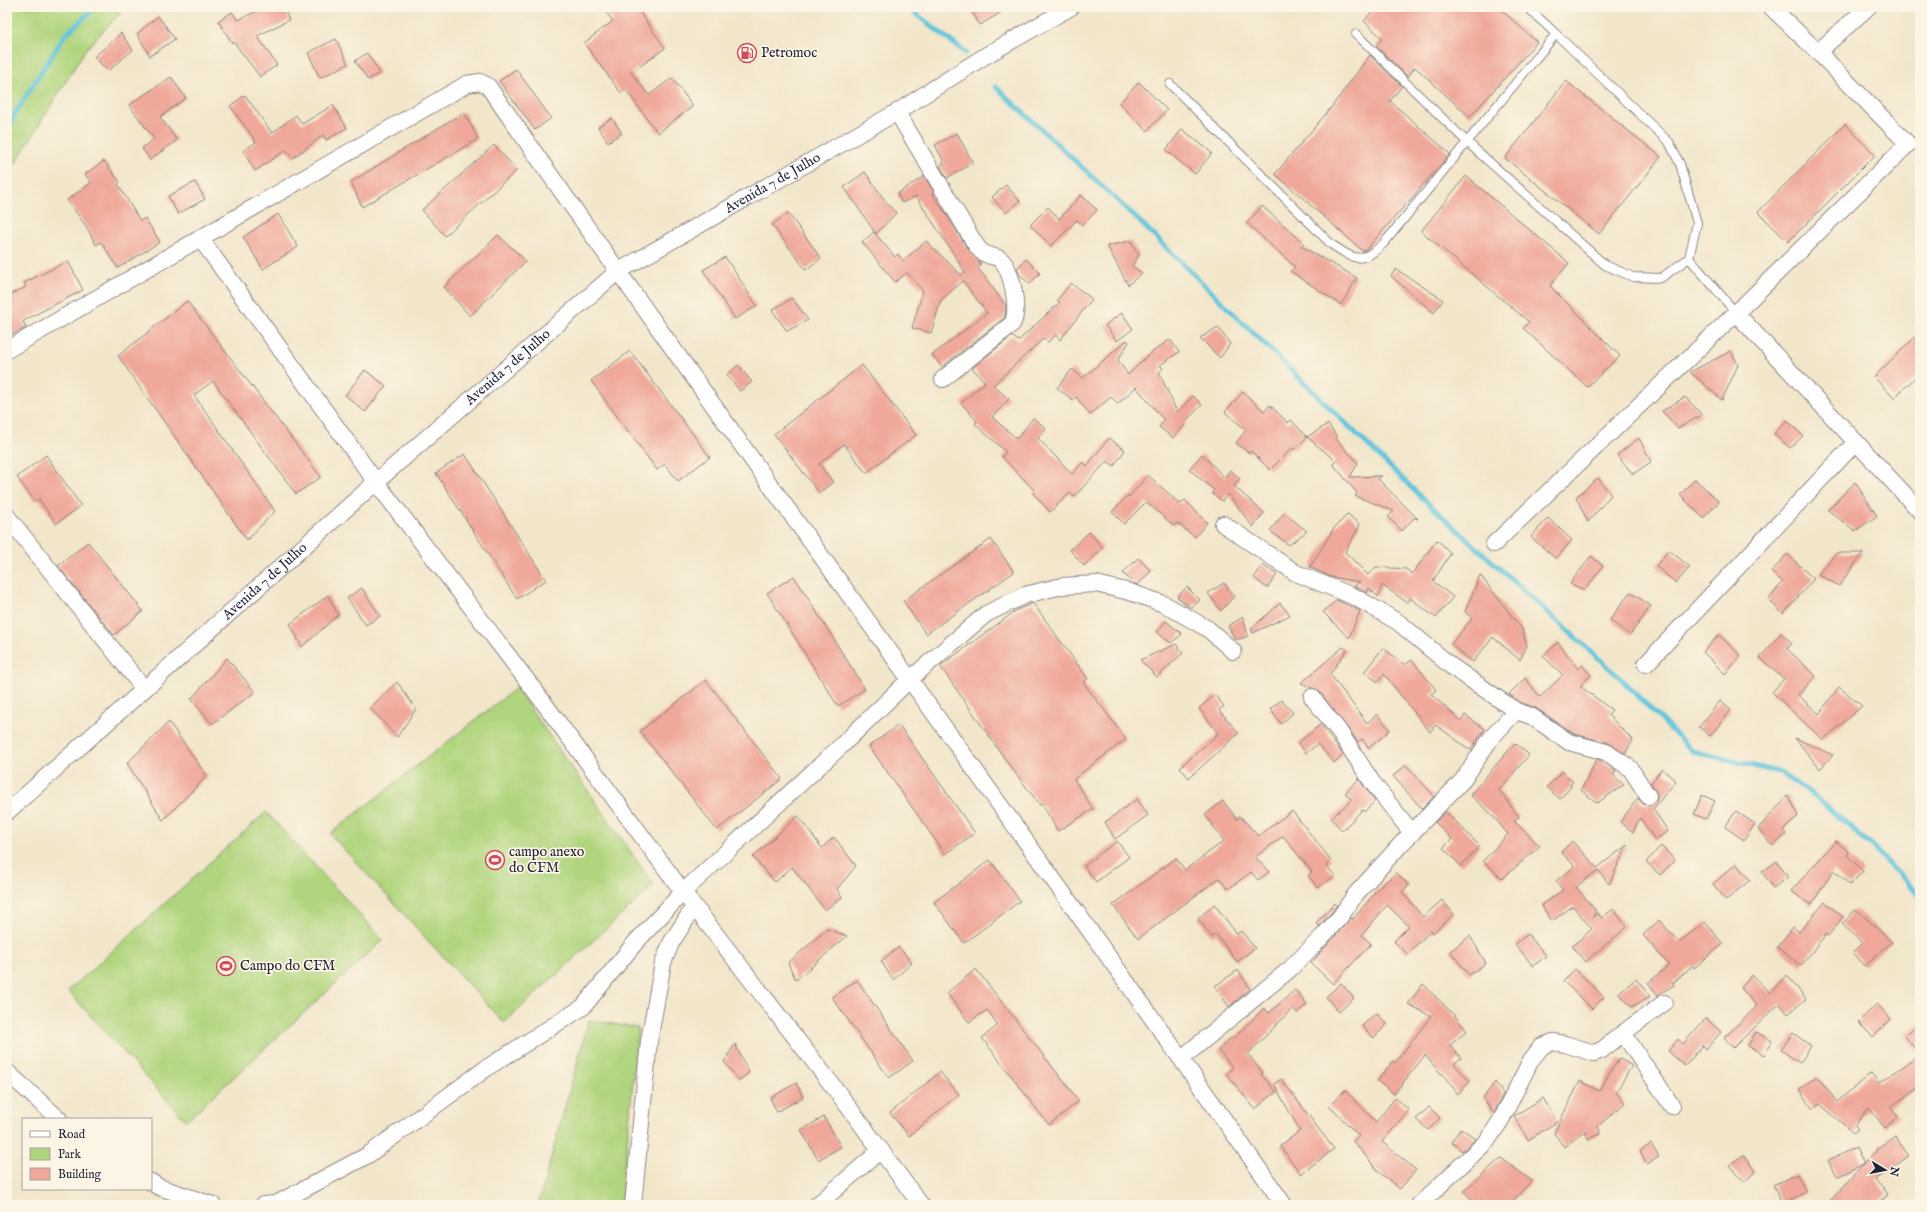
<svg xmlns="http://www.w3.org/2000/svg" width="1927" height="1212" font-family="'IM FELL English',serif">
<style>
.green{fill:#b1d57e;stroke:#6a7c5c}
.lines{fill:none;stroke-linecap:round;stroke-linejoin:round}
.stream{stroke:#5fc4dc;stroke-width:5}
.building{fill:#efa89a}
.service-casing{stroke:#8a8482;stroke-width:10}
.minor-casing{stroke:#8a8482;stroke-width:18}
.service{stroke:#fff;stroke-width:8}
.minor{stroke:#fff;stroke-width:16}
.labels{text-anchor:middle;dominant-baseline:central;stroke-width:3.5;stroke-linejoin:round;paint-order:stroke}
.poi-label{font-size:14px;fill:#22223b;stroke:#fcf5e5;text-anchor:start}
.street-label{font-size:14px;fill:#22223b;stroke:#fcf5e5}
</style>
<rect width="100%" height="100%" fill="#fcf5e5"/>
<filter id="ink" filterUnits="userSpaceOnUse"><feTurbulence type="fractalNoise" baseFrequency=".025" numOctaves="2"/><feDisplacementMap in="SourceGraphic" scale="8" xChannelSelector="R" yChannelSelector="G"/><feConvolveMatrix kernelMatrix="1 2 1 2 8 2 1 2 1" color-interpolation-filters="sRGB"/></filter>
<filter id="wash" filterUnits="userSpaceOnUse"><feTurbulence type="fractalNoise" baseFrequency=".012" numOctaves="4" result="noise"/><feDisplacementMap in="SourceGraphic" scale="16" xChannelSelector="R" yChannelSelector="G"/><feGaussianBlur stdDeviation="0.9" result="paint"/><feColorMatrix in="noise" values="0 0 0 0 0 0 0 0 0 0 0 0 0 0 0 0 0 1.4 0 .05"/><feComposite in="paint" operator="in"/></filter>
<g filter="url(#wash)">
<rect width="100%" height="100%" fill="#f2e6ca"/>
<path class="green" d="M7 7H126L86 49 7 177Z
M516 688 654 885 504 1023 330 834Z
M266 812 383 940 186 1121 68 991Z
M589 1020 638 1028 621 1205H538Z"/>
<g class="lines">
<path class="stream" d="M907 7 966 53
M996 87 1136 218 1419 495 1619 677 1692 751 1778 772 1812 794 1874 848 1920 897
M7 133 14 115 65 35 96 7"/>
</g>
<g id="blocks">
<path class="building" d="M265 7H283L289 20 257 36 277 65 260 77 234 42 232 43 218 21 232 12 238 20Z
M602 7H636L665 48 631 73 649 95 672 78 693 106 658 133 626 90 621 93 584 43 613 21Z
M969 7H1010L980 25Z
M1376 7H1498L1537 42 1470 117 1415 67 1408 77 1376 46 1382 38 1364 21Z
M158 16 175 39 150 56 137 34Z
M121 33 133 50 108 71 94 57Z
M336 39 348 64 320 78 308 53Z
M367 53 380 73 368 80 355 61Z
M1370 55 1402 86 1390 101 1450 154 1366 250 1363 251 1275 174 1330 109Z
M516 69 551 118 535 130 499 81Z
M171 77 186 98 160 117 177 140 150 160 142 148 154 139 129 105Z
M1566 81 1661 157 1599 234 1505 158Z
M1139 82 1167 110 1147 131 1119 103Z
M245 95 272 133 296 115 302 124 333 105 347 128 326 140 323 135 293 158 286 150 255 171 243 151 256 142 230 106Z
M464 112 478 139 362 207 351 182Z
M612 118 622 133 608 142 598 127Z
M1845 124 1875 155 1788 242 1758 212Z
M1182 129 1212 153 1195 174 1166 150Z
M957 133 973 163 947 178 940 166 944 162 935 145Z
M494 145 517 170 445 236 422 210Z
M104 161 120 182 118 184 140 221 145 218 160 242 118 268 101 242 96 245 86 226 67 200 91 183 85 174Z
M865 172 886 202 896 213 876 234 844 187Z
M924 176 934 192 932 194 945 212 967 248 979 261 981 265 978 268 1006 306 1005 317 999 322 942 367 932 355 987 313 963 281 941 300 931 333 912 328 923 291 907 273 895 282 862 242 874 232 895 257 898 254 903 261 926 241 961 275 965 272 916 196 902 203 897 194Z
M1466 176 1569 263 1550 286 1620 356 1587 387 1523 328 1529 322 1421 231Z
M195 182 205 199 178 214 168 196Z
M1006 185 1020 201 1006 213 992 197Z
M1081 195 1097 210 1083 225 1077 220 1051 246 1030 225 1048 207 1059 219Z
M1262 206 1304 243 1301 246 1357 278 1341 305 1290 271 1295 267 1247 223Z
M788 213 821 258 806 270 772 225Z
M278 214 298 247 263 269 243 237Z
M498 235 526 261 470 316 444 287Z
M1131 241 1139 255 1132 266 1142 273 1128 285 1107 246Z
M725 257 757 306 735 319 703 270Z
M1026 259 1040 273 1030 284 1019 274 1017 268Z
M68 261 83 290 23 321 26 328 7 337V296L26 287 24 283Z
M1396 269 1443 300 1434 313 1391 276Z
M1071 283 1092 299 1060 340 1056 335 1048 342 1044 338 993 385 1009 399 992 417 1017 439 1033 418 1046 428 1038 438 1072 474 1083 462 1087 466 1109 438 1125 450 1114 466 1107 461 1074 497 1070 493 1050 512 1033 493 1035 491 1002 457 1006 452 975 424 977 421 961 403 985 382 972 368 1012 336 1018 341 1060 302 1057 300Z
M792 298 808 320 787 331 772 310Z
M187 301 321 477 296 494 213 381 194 395 275 511 247 540 118 356Z
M1122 313 1133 329 1117 341 1105 325Z
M1218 327 1230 344 1220 358 1200 338Z
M1920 332V373L1894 398 1874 377Z
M1170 339 1179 352 1160 365 1163 368 1159 372 1177 412 1193 396 1202 405 1185 422 1186 424 1173 438 1159 427 1164 420 1136 387 1118 404 1111 397 1090 415 1076 397 1073 400 1057 388 1072 369 1083 378 1127 340 1129 342 1118 360 1128 375 1147 356Z
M630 351 710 457 678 481 665 464 657 470 591 381Z
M1731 351 1738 365 1722 400 1690 372Z
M738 365 752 382 740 391 727 375Z
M862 365 916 435 866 473 844 444 819 464 833 482 819 493 774 434Z
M365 370 386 386 365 412 345 395Z
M1243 392 1264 411 1270 405 1288 423 1291 420 1307 437 1294 450 1292 448 1270 470 1251 451 1249 453 1236 443 1246 430 1225 412Z
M1685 397 1702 415 1678 428 1662 411Z
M1787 420 1803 436 1790 448 1774 434Z
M1328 424 1337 437 1336 439 1358 463 1350 477 1382 476 1378 479 1418 519 1414 518 1402 531 1388 517 1394 511 1355 496 1357 493 1333 464 1336 461 1307 437Z
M1639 438 1651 462 1633 474 1617 455Z
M465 454 546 580 517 599 436 473Z
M1202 454 1223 476 1225 477 1230 470 1240 478 1234 486 1264 513 1253 527 1228 494 1222 501 1212 493 1214 490 1189 469Z
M46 455 81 506 56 524 39 499 35 502 17 477Z
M1148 475 1180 504 1185 500 1207 523 1195 537 1177 523 1174 526 1146 502 1124 524 1112 512 1128 495 1129 497Z
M1598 478 1611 495 1588 522 1576 497Z
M1695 479 1719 502 1703 518 1680 495Z
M1855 482 1877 516 1855 531 1828 510Z
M1284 513 1307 531 1289 545 1270 531Z
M1348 514 1360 525 1345 552 1368 575 1376 567 1406 569 1412 574 1437 540 1451 553 1433 581 1453 597 1436 618 1410 598 1408 603 1382 585 1378 597 1369 588 1367 593 1354 586 1360 582 1331 577 1310 567 1334 528Z
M1548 518 1572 540 1556 559 1531 537Z
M1089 532 1103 548 1084 566 1070 550Z
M991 539 1014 572 926 634 903 601Z
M88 542 143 611 114 635 58 566Z
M1669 550 1690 567 1676 583 1656 566Z
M1836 553H1863L1839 586 1818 574Z
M1787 554 1814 579 1783 614 1768 599 1783 582 1771 572Z
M1591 556 1603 566 1585 590 1570 584Z
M1138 558 1151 571 1138 585 1133 583 1123 573Z
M1263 565 1277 575 1267 588 1254 578Z
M1480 575 1522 629 1527 646 1520 660 1493 637 1473 662 1451 644 1472 618 1465 612Z
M794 576 865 689 838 706 767 593Z
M1224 583 1234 596 1221 611 1208 593Z
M1187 587 1200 600 1191 608 1177 597Z
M362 588 380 616 366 625 347 598Z
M1630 592 1651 606 1630 635 1610 620Z
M328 595 338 615 302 647 290 624Z
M1337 600 1360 611 1349 638 1323 612Z
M1033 603 1088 679 1083 682 1126 739 1074 779 1093 809 1058 831 1042 804 1040 805 1010 766 940 666 1017 610Z
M1280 603 1290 615 1253 633 1251 629Z
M1243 617 1248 636 1240 639H1235L1228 626Z
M1166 621 1182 634 1171 643 1157 632Z
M1781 633 1792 643 1787 649 1816 676 1798 695 1819 714 1839 687 1862 706 1823 740 1772 692 1784 679 1760 658Z
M1719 635 1741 656 1725 674 1703 652Z
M1558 642 1578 669 1582 665 1591 675 1580 686 1612 710 1608 715 1633 740 1625 754 1609 743 1574 734 1536 708 1520 702 1509 694 1525 678 1540 697 1563 675 1543 656Z
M1176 644 1183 653 1157 677 1140 660Z
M1343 647 1347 650 1330 674 1367 723 1377 714 1390 730 1369 748 1362 739 1358 742 1319 691 1301 683Z
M1383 648 1405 665 1412 660 1436 690 1431 694 1461 721 1465 715 1485 729 1470 750 1436 725 1430 732 1384 674 1378 682 1364 672Z
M227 658 255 692 212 724 191 699Z
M706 680 782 779 717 830 640 731Z
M397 682 416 709 397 737 370 708Z
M1215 695 1224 706 1219 710 1239 733 1189 778 1180 767 1217 735 1218 733 1199 708Z
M1281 700 1293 713 1281 724 1270 709Z
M1720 701 1731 710 1710 736 1699 727Z
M169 722 207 776 163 820 127 763Z
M1321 724 1343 755 1334 763 1318 744 1306 753 1298 743Z
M899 725 975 833 945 854 869 746Z
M1795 738 1833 755 1820 769Z
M1515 743 1529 755 1499 790 1519 817 1514 821 1540 846 1502 879 1483 861 1508 834 1490 813 1470 795Z
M1597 759 1616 770 1613 775 1624 785 1597 803 1581 790Z
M1406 765 1434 796 1422 809 1393 776Z
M1662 769 1676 781 1653 809 1668 831 1655 840 1640 818 1633 832 1620 822 1638 798 1643 804 1648 805 1656 801 1657 795 1651 783Z
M1562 771 1573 782 1570 785 1571 787 1560 799 1547 787Z
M1359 779 1375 801 1364 812 1362 810 1342 831 1331 818 1352 800 1345 793Z
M1702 795 1715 801 1706 819 1694 814Z
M1788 795 1798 816 1783 831 1786 834 1773 846 1758 829Z
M1137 799 1148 815 1115 839 1105 822Z
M1223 801 1237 819 1240 816 1258 836 1292 811 1331 860 1326 865 1335 876 1318 888 1308 875 1312 872 1283 836 1255 857 1269 872 1258 880 1251 872 1228 889 1219 878 1138 939 1113 905 1176 858 1185 870 1224 841 1205 815Z
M1736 811 1755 824 1744 840 1725 827Z
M1446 812 1480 846 1461 866 1443 848 1452 839 1435 822Z
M798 816 822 848 834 837 856 866 837 889 842 897 825 910 792 867 775 882 753 857Z
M1117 841 1129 857 1096 882 1084 866Z
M1572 841 1597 868 1627 845 1609 884 1598 870 1576 887 1596 911 1592 918 1597 913 1602 918 1613 909 1627 927 1585 962 1572 946 1592 929 1573 906 1552 921 1541 905 1563 890 1556 881 1575 866 1561 852Z
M1836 841 1849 852 1847 855 1863 871 1850 885 1834 870 1811 905 1791 891Z
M1661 846 1675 860 1660 875 1646 862Z
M990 860 1020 901 964 943 934 902Z
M1777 861 1788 877 1773 888 1762 872Z
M1736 864 1750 880 1726 900 1713 884Z
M1396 873 1409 885 1402 892 1423 917 1442 900 1454 914 1433 933 1431 931 1407 954 1394 941 1409 926 1387 905 1362 935 1371 944 1333 984 1311 963 1351 918 1353 919 1375 893 1374 892Z
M1825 902 1843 917 1828 936 1826 934 1801 966 1777 947 1793 927 1799 932Z
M1335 903 1337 905 1333 911 1319 926 1316 923Z
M1214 904 1237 934 1241 931 1255 948 1237 962 1216 934 1212 937 1198 919Z
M1856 909 1892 942 1864 966 1853 952 1862 943 1842 924Z
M1659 920 1679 942 1705 922 1723 944 1694 968 1692 966 1673 983 1674 985 1658 995 1648 983 1669 965 1643 935Z
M827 929 847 936 796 980 788 963Z
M1528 934 1546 956 1533 966 1515 944Z
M1470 936 1486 963 1469 975 1450 951Z
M899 947 912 963 893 980 881 961Z
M976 969 1079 1101 1049 1125 982 1038 998 1025 987 1010 969 1022 947 993Z
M1575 969 1604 997 1592 1009 1563 981Z
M1238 970 1250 989 1229 1007 1215 986Z
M1752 975 1770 993 1787 975 1806 999 1788 1014 1779 1004 1733 1048 1724 1038 1757 1006 1741 988Z
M1636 979 1650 996 1632 1007 1618 993Z
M857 980 913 1061 889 1078 832 997Z
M1341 983 1354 998 1339 1012 1326 997Z
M1423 984 1455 1016 1467 1031 1450 1045 1461 1058 1454 1064 1470 1081 1458 1094 1442 1073 1441 1074 1425 1055 1394 1094 1377 1081 1393 1061 1395 1063 1431 1016 1408 1004Z
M1295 990 1307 1004 1297 1013 1293 1008 1248 1054 1263 1073 1261 1074 1276 1092 1255 1109 1226 1073 1233 1067 1218 1050 1232 1037 1233 1039 1264 1008 1269 1013Z
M1877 1004 1891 1019 1873 1037 1858 1022Z
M1376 1013 1387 1024 1374 1038 1362 1026Z
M1706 1018 1721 1032 1706 1049 1703 1045 1685 1066 1668 1051 1678 1039 1683 1044Z
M1920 1023V1054L1904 1036Z
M1756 1032 1772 1041 1764 1055 1748 1046Z
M1793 1033 1811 1046 1800 1063 1781 1050Z
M735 1044 749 1073 739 1080 724 1062Z
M1920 1055V1087L1890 1107 1898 1117 1885 1128 1869 1108 1855 1125 1858 1129 1853 1133 1820 1104 1813 1109 1799 1090 1817 1076 1837 1102 1871 1073 1879 1083Z
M1619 1058 1632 1066 1616 1092 1625 1103 1598 1126 1601 1134 1588 1139 1585 1131 1564 1147 1554 1133 1580 1081 1599 1091Z
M940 1072 959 1094 909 1136 890 1113Z
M1281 1079 1334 1149 1301 1174 1280 1146 1300 1131 1274 1084Z
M1495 1082 1503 1094 1494 1114 1483 1098Z
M796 1083 803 1097 777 1112 770 1098Z
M1345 1090 1376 1122 1395 1098 1409 1110 1382 1142 1416 1170 1400 1189 1380 1173 1353 1141 1359 1136 1329 1106Z
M1543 1098 1557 1122 1528 1140 1514 1116Z
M1429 1107 1440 1118 1428 1130 1416 1119Z
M824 1117 841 1147 818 1160 801 1130Z
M1461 1128 1476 1139 1462 1151 1451 1142Z
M1895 1136 1909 1156 1875 1180 1888 1194 1876 1205H1825L1864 1164 1837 1177 1829 1160 1856 1147 1864 1164 1877 1150 1876 1149Z
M1651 1144 1659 1157 1647 1164 1640 1151Z
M1743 1155 1756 1172 1744 1182 1730 1165Z
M1501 1158 1532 1181 1509 1205H1476L1464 1191Z
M1797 1174 1806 1192 1782 1204 1773 1185Z"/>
</g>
</g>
<g filter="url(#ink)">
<use href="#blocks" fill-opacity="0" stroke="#8a8482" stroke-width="1"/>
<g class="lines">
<defs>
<path id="service" d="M1356 34 1467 142 1605 265 1633 277 1661 278 1689 258
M1556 34 1669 142 1680 164 1697 223 1689 258 1736 313
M1170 84 1331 244C1355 260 1361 265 1384 243L1556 34 1527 7"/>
<g id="minor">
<path d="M1818 52 1868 7"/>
<path d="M897 112 971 237C974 242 978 249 982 252 987 256 995 256 1000 259 1012 268 1020 311 1012 324L943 379"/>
<path d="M200 238 376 482 538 695 683 892 839 1094 921 1205"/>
<path d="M1736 313 1920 511"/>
<path d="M7 350 467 84 480 82 488 86C749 462 1022 830 1284 1205"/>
<path d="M7 516 144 689"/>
<path d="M1223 524 1296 573 1355 597 1398 622 1451 666 1516 711"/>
<path d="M1494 544 1736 313 1908 144 1818 52 1771 7"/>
<path d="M1646 664 1856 442"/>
<path d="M1312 697 1339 731 1372 782 1412 833"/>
<path id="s1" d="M7 812 376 482 617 272 897 112 985 56 1071 7"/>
<path d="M1623 1033 1664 1003"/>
<path d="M1182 1058 1290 969 1322 937 1340 917 1355 895 1402 843 1463 780 1491 738 1516 711 1531 716 1569 742 1606 752 1630 768 1648 796"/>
<path d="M7 1072 59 1119"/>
<path d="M151 1182 159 1187 213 1205"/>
<path d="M263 1205 276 1204 368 1155 488 1067 583 1007 635 943 683 892 841 746 909 680 986 614 1025 595 1062 586 1096 584 1130 592 1164 604 1208 629 1233 651"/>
<path d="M633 1205 649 1041 663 963 671 943 694 907"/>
<path d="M817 1205 881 1150"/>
<path d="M1419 1205 1487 1141 1501 1120 1531 1060 1542 1046 1553 1042 1565 1044 1594 1053 1602 1050 1623 1033 1672 1106"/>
</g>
</defs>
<use href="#service" class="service-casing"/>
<use href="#minor" class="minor-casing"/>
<use href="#service" class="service"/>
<use href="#minor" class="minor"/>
</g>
</g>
<defs>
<symbol id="fuel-ring" viewBox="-11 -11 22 22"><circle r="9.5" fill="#fcf5e5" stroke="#d1495b" stroke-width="1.5"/><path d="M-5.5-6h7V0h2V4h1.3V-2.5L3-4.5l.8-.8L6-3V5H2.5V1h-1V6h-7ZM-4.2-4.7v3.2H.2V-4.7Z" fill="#d1495b"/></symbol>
<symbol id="stadium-ring" viewBox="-11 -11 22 22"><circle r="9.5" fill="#fcf5e5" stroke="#d1495b" stroke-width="1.5"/><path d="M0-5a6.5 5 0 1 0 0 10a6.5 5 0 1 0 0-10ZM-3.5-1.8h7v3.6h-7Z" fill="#d1495b"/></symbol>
</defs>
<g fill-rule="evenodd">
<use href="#fuel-ring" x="736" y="42" width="22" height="22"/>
<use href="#stadium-ring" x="484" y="849" width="22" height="22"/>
<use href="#stadium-ring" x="215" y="955" width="22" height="22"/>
</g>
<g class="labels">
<g class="poi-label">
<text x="761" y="53">Petromoc</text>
<text x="509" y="852">campo anexo<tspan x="509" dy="16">do CFM</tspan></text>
<text x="240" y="966">Campo do CFM</text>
</g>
<g class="street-label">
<text stroke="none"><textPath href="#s1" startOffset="994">Avenida 7 de Julho</textPath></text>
<text stroke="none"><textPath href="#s1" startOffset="670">Avenida 7 de Julho</textPath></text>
<text stroke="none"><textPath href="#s1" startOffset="346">Avenida 7 de Julho</textPath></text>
</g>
</g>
<rect width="1927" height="1212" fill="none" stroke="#fcf5e5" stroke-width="24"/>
<rect x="22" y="1118" width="130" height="72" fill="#fcf5e5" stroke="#a5a1a1"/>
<rect x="30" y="1131" width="20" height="6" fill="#ffffff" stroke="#a5a1a1"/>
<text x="58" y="1138" font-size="12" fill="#22223b">Road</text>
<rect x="30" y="1148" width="20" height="12" fill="#b1d57e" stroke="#a5a1a1"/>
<text x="58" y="1158" font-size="12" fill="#22223b">Park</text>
<rect x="30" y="1168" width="20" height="12" fill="#efa89a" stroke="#a5a1a1"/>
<text x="58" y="1178" font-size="12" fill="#22223b">Building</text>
<g transform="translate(1885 1170) rotate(100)" stroke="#fcf5e5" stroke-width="3" paint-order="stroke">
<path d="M0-3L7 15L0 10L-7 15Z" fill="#22223b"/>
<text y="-6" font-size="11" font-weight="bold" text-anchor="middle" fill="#22223b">N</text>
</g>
</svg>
